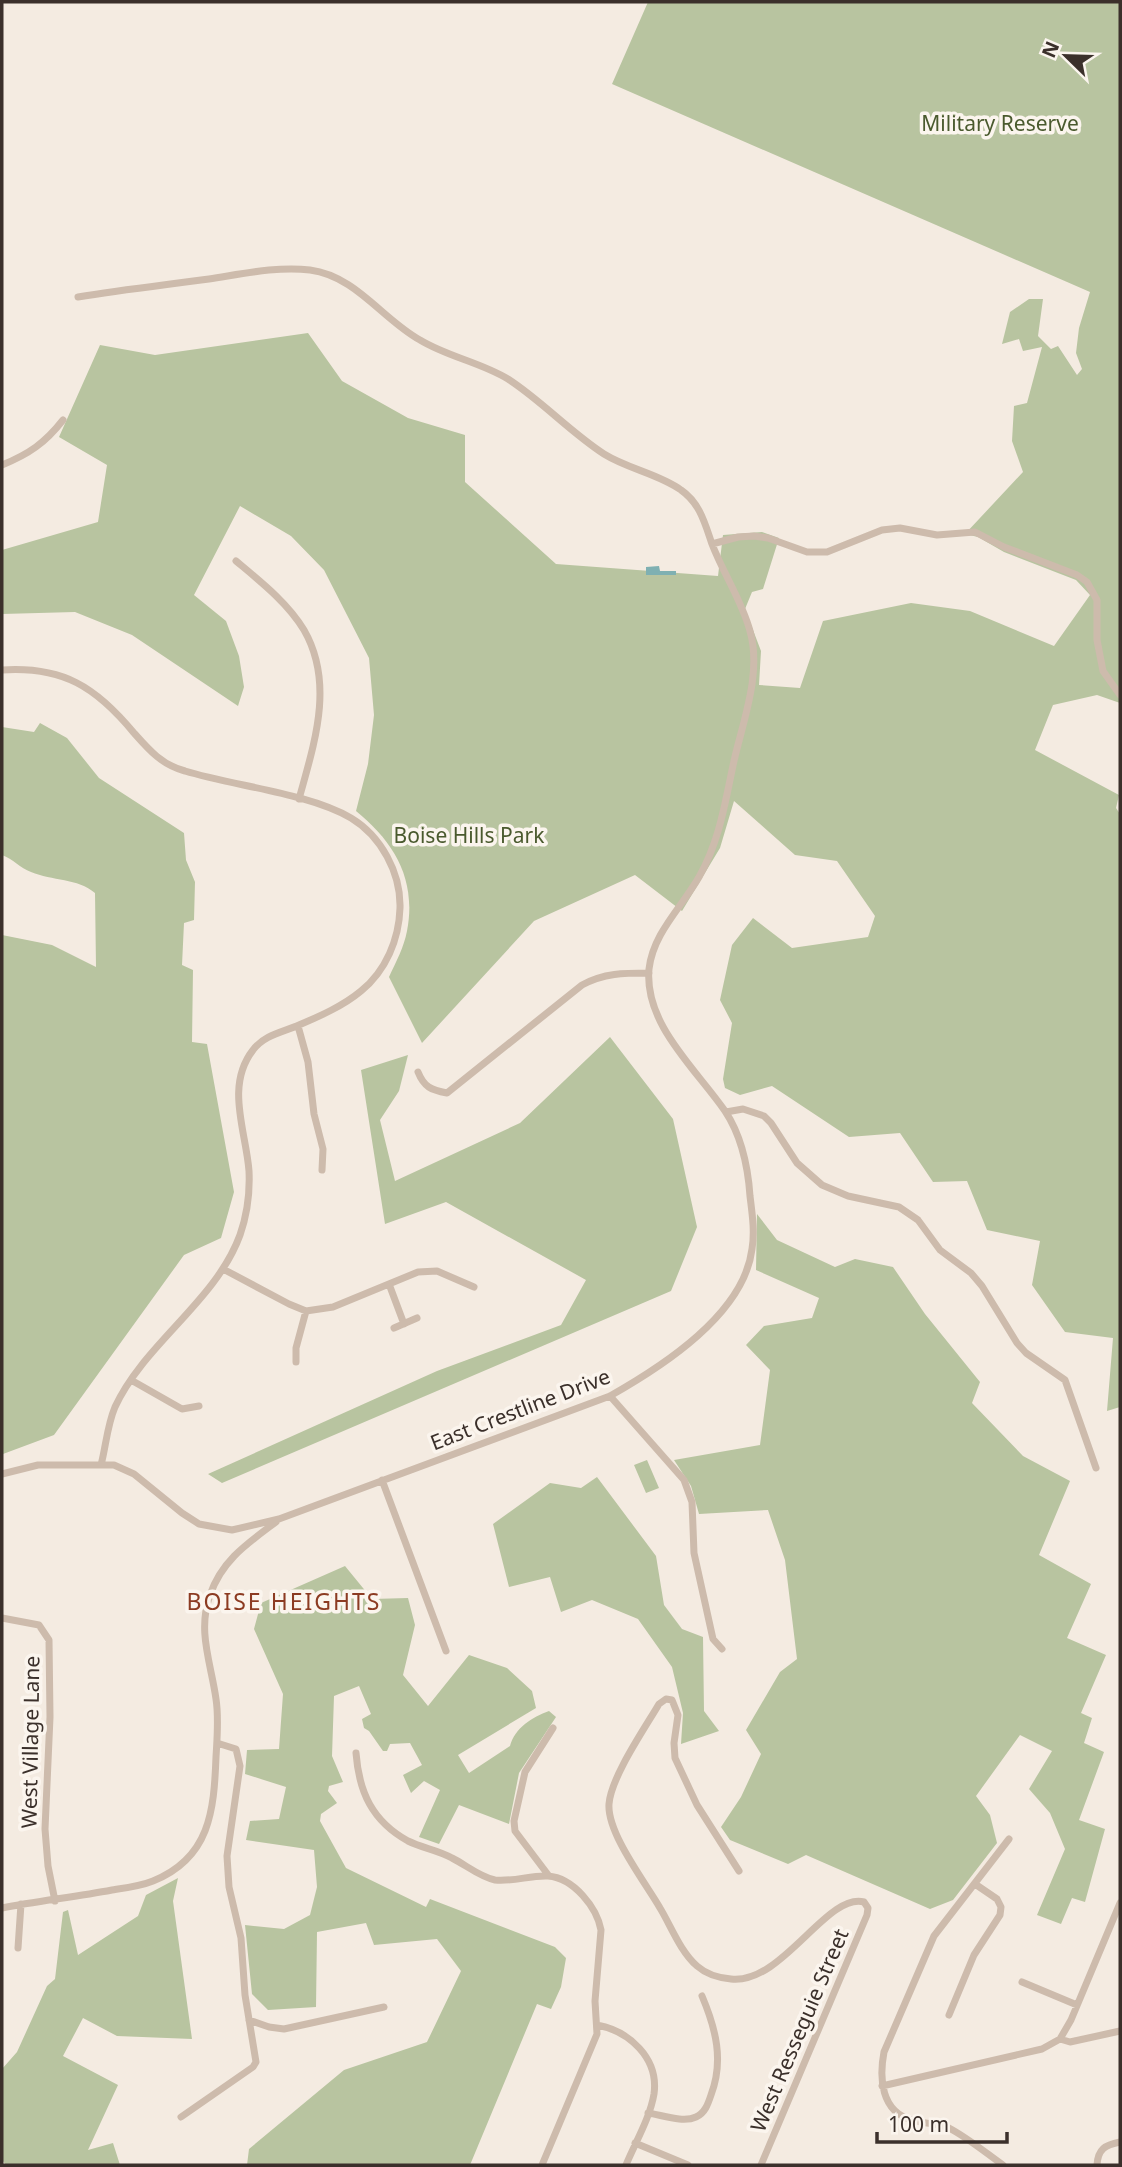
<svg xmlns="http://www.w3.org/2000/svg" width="1122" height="2167" font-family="'Noto Sans',sans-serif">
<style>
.green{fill:#b8c4a0}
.water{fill:#7fb0b2}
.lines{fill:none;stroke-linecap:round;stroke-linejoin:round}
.street{stroke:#cdbbac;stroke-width:7}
.labels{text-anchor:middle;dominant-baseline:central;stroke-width:7;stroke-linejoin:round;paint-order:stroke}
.park-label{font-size:21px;fill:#4a5a2e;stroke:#fbf5ee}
.street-label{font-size:21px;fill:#3b302b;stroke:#fbf5ee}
.neighbourhood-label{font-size:23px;letter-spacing:2px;fill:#8c3b22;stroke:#fbf5ee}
</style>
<rect width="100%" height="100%" fill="#f4ebe1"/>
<path class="green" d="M648 2H1120V703L1097 695 1053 705 1035 750 1119 795 1116 808 1120 814V1407L1107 1411 1113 1338 1065 1332 1032 1285 1040 1241 987 1230 967 1181 933 1182 900 1133 849 1137 772 1086 740 1095 725 1088 723 1079 732 1023 720 1000 732 945 753 918 792 948 868 937 875 916 837 861 795 855 734 801 720 848 682 911 635 875 534 921 422 1043 389 977C396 962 404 947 407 931 417 879 394 842 356 811L368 764 374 715 369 658 324 570 291 536 240 506 194 595 226 621 239 656 244 687 238 706 132 635 75 612 2 614V550L98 522 107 465 59 437 100 345 155 355 308 333 342 381 408 418 465 435V482L556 564 718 576 723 535 762 532 779 538 763 589 752 592 745 609 761 651 759 685 800 688 823 621 911 603 970 611 1054 646 1090 595 1076 580 1004 552 978 537 965 534 1023 472 1012 441 1014 406 1027 403 1042 347 1023 351 1019 339 1002 344 1010 312 1029 299H1043L1038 336 1051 349 1058 346 1077 375 1082 369 1076 353 1079 328 1090 292 612 84Z
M40 723 67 738 99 778 184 833 186 860 195 882 194 920 184 923 182 965 193 970 192 1042 207 1044 234 1192 221 1238 184 1255 54 1435 3 1454 2 935 52 945 96 967 95 893C78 878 52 881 31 872 20 868 13 859 2 855V727L34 732Z
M610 1037 673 1119 697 1227 671 1291 222 1483 208 1474 437 1371 561 1325 586 1280 446 1202 385 1224 361 1070 408 1055 399 1091 380 1120 395 1181 520 1123Z
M757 1214 777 1240 835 1267 855 1259 893 1267 925 1314 980 1382 972 1403 1023 1456 1070 1481 1039 1555 1091 1584 1067 1638 1106 1655 1081 1713 1092 1718 1084 1743 1104 1752 1079 1820 1105 1829 1085 1902 1072 1898 1061 1924 1037 1915 1065 1849 1050 1813 1029 1789 1052 1751 1020 1735 976 1796 990 1815 997 1843 953 1900 930 1909 806 1855 788 1864 730 1840 721 1827 741 1797 761 1754 746 1730 780 1672 797 1659 785 1560 768 1510 699 1514 691 1486 674 1460 760 1445 770 1370 746 1345 764 1326 812 1318 819 1298 756 1270Z
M647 1460 659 1488 646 1493 634 1465Z
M597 1477 656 1556 664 1605 682 1629 703 1637 704 1711 719 1731 681 1744 683 1713 672 1667 638 1619 592 1600 561 1612 550 1577 509 1587 493 1524 550 1483 581 1488Z
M345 1566 372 1599 408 1598 415 1625 403 1675 428 1706 469 1655 507 1668 532 1691 536 1708 458 1755 469 1773 510 1746C515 1728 532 1717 549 1711L556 1717 519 1773 509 1824 459 1805 439 1844 419 1837 440 1790 424 1781 411 1793 403 1775 422 1765 410 1743 390 1744 387 1751H383L369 1731 364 1728 362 1719 371 1714 359 1686 334 1696 332 1756 343 1782 329 1786 328 1791 337 1803 321 1814 320 1821 346 1868 426 1907 430 1899 555 1947 566 1958 561 1987 551 2009 537 2004 470 2165H247L249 2149 344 2070 427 2042 461 1971 437 1939 374 1945 366 1923 317 1932 316 2007 268 2010 252 1994 245 1925 284 1929 310 1915 317 1887 314 1850 246 1840 250 1821 279 1819 286 1787 245 1774 247 1750 279 1749 283 1694 254 1629 261 1603Z
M178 1878 173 1901 192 2039 117 2036 83 2018 63 2056 118 2085 88 2150 113 2143 120 2165H6L2 2160V2069L17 2052 47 1986 55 1979 63 1912 68 1910 78 1955 138 1916 146 1895Z"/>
<path class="water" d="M659 566 660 571H676V575H646V567Z"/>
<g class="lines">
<path class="street" d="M78 297C121 290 165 285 209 279 242 274 277 266 310 270 356 276 382 319 420 340 448 357 480 362 508 379 542 401 570 432 604 454 628 469 659 474 681 490 700 503 705 524 712 544L738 537 754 536 768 538 807 552H827L882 530 900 528 937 535 975 532 1004 547 1077 575 1087 582 1097 600V640L1103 671 1120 695
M2 465C29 454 45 443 63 420
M236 561C260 581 288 603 304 630 335 684 314 744 299 799
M2 670C63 666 96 687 134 733 149 750 162 765 185 771 234 786 308 793 351 818 381 836 401 873 400 908 399 939 386 971 361 991 343 1006 320 1016 299 1025 283 1032 264 1035 253 1050 225 1086 246 1131 249 1171 250 1192 247 1215 240 1235 216 1301 144 1344 115 1407 107 1426 106 1446 101 1465
M298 1026 308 1062 314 1114 323 1149 322 1170
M418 1072C424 1087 431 1090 447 1093L582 985C604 973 624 973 649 973
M726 1112 743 1109 764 1116 771 1123 797 1163 822 1185 848 1196 899 1207 918 1220 940 1250 971 1273 982 1286 1017 1343 1026 1353 1065 1380 1096 1468
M223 1269 289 1304 306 1311 333 1307 418 1272 437 1271 474 1287
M389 1284 404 1324
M394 1328 417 1318
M296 1362V1348L306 1311
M131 1380 182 1409 199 1406
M610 1396 684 1480 692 1502 694 1553 713 1639 722 1649
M2 1474 38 1465H114L134 1474 182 1513 199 1524 232 1530 279 1519 610 1396C663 1366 744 1314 752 1249 755 1231 752 1213 750 1196 748 1167 741 1135 725 1111 696 1069 644 1024 649 969 653 933 682 907 699 877 720 840 725 802 734 761 743 721 762 673 750 631 742 601 723 573 712 544
M382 1480 446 1651
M2 1618 39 1625 49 1640 50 1717 45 1829 48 1866 55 1901
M356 1753C359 1792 372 1821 408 1841 422 1848 438 1850 452 1858 466 1865 480 1877 495 1880 513 1882 531 1875 548 1876 574 1878 597 1908 601 1930L595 2001 597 2034 542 2165
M739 1871 697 1805 675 1758 674 1743 678 1715 672 1700 666 1699 659 1704C645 1728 611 1777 609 1804 607 1833 645 1882 660 1908 671 1926 680 1951 697 1966 706 1974 720 1978 731 1979 782 1985 827 1892 864 1902L868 1908 867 1915 761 2165
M549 1876 515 1831 514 1821 525 1772 553 1728
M2 1908C38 1901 75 1897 112 1890 125 1888 141 1886 153 1881 210 1858 214 1811 216 1757 217 1739 219 1718 216 1699 211 1663 197 1631 210 1595 222 1560 248 1543 276 1522
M18 1948 21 1904
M1022 1982 1077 2005
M949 2015 974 1955 1000 1915 1001 1907 997 1899 975 1884
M249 2020 269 2027 284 2029 384 2007
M597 2025C629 2031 659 2058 654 2094 650 2118 635 2143 626 2165
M1060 2039 1070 2042 1120 2031
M882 2086 1042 2049 1060 2039 1071 2020 1120 1903
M648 2113C662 2115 683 2123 696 2117 705 2113 708 2104 711 2095 724 2061 716 2029 702 1996
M181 2117 253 2067 256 2062 245 1995 241 1938 229 1887 227 1856 240 1766 236 1749 217 1743
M635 2143 688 2165
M1003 2165C986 2153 968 2138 949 2128 937 2123 924 2124 912 2120 881 2112 879 2078 884 2052L934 1936 1009 1839
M1097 2165C1098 2149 1105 2145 1120 2142"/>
</g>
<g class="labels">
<g class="park-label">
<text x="1000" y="123">Military Reserve</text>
<text x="469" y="835">Boise Hills Park</text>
</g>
<g class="street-label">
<text transform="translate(520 1409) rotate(-21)">East Crestline Drive</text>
<text transform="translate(30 1742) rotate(-89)">West Village Lane</text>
<text transform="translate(799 2030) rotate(-67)">West Resseguie Street</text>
</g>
<g class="neighbourhood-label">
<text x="284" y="1601">BOISE HEIGHTS</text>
</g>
</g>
<rect width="1122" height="2167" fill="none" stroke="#3b302b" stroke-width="7"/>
<g transform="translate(1066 56) rotate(293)" stroke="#fbf5ee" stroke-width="5" paint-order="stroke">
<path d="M0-5L12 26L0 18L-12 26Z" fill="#3b302b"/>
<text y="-10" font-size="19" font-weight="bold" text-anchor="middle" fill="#3b302b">N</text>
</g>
<path d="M877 2132v10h130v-10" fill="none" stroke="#3b302b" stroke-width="3.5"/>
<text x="888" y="2132" font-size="21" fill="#3b302b" stroke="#fbf5ee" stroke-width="5" paint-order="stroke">100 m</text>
</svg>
